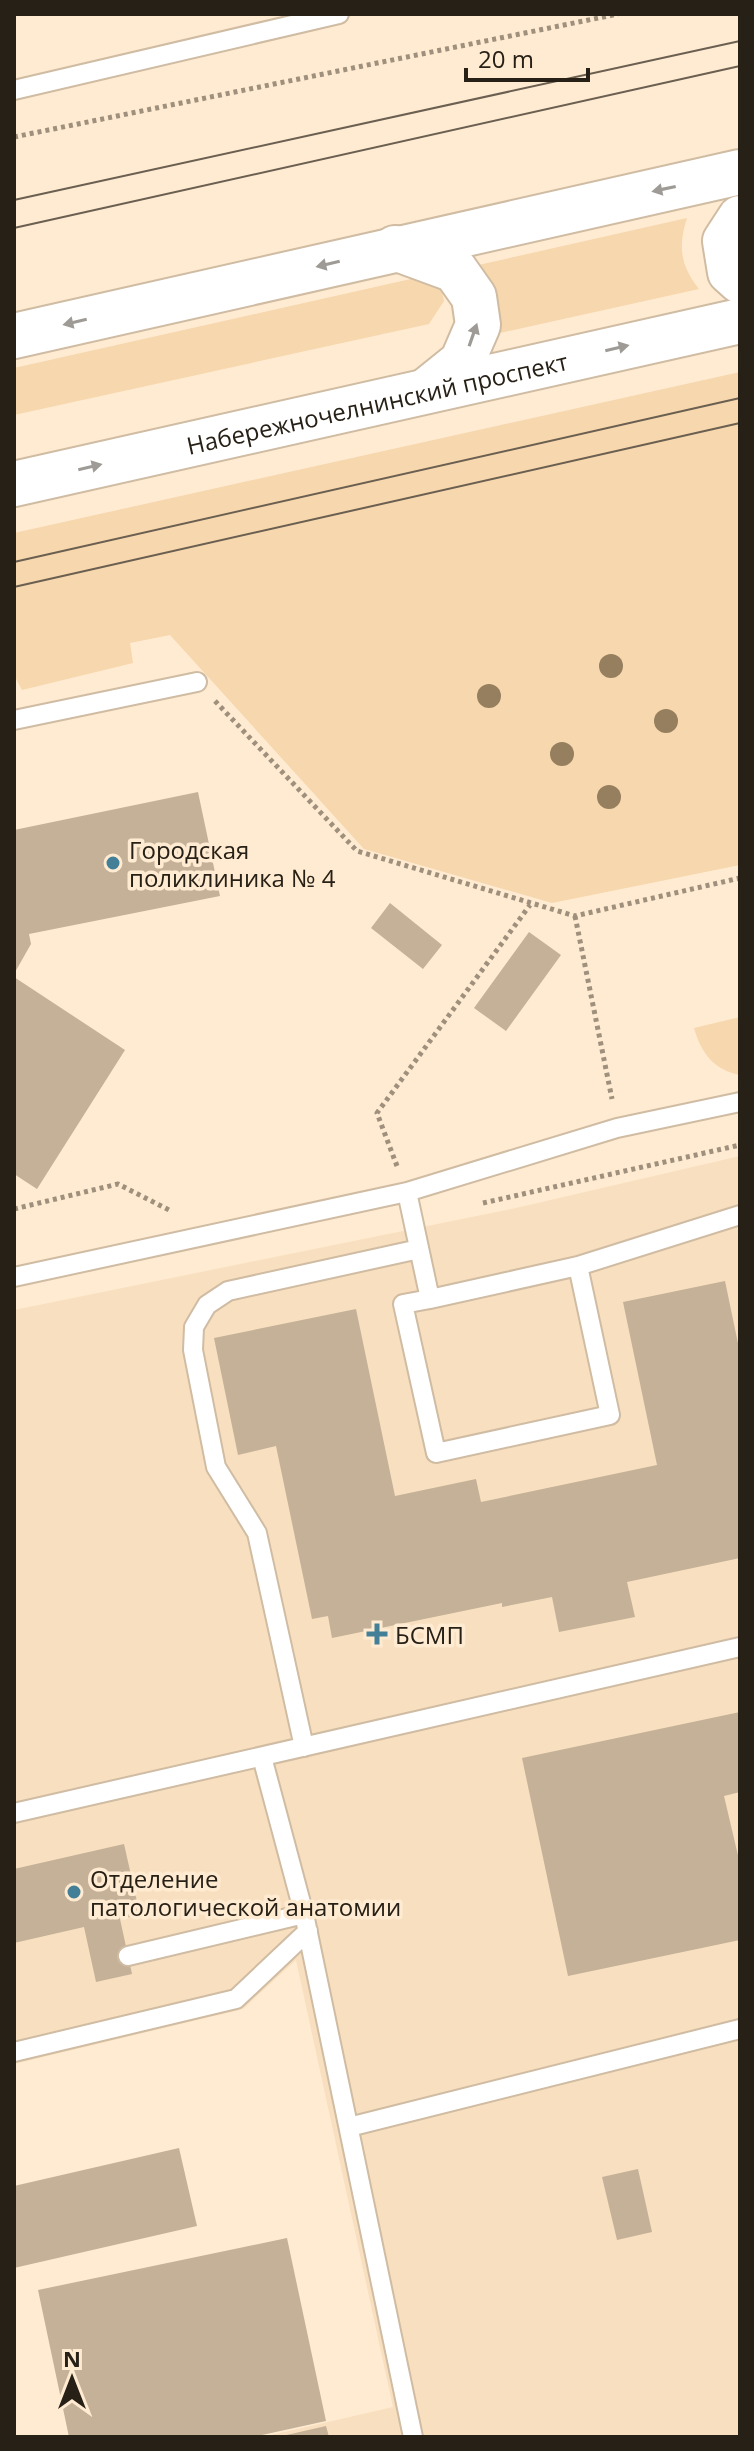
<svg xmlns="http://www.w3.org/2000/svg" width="754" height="2451" font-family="'Open Sans',sans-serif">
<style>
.built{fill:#f8dfbf}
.green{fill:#f7d7ad}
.building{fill:#c4b198}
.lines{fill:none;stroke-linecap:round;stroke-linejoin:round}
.lane-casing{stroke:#cfbca3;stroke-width:22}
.primary-casing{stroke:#cfbca3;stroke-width:48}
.path{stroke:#9f907d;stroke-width:5;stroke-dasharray:4 4;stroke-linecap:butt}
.lane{stroke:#fff;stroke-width:18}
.primary{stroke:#fff;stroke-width:44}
.tram{stroke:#6a5f50;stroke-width:2}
.tree{fill:#957f5f}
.oneway{fill:#9e9b96}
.poi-dot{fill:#438097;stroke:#ffebd1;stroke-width:3}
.labels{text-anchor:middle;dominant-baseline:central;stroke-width:7;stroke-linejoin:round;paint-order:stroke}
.street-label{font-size:24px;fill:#272016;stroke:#ffebd1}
.poi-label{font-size:24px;fill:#272016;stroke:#ffebd1;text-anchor:start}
</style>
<rect width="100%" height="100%" fill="#ffebd1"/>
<path class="built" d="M740 1156V2437H263L393 2407 296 1960 243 2009 14 2064V1310L516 1208Z"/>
<path class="green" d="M687 218C678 246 680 265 699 289L491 335 474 266Z
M424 276 441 287 444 301 429 324 14 415V368Z
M740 372V865L552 903 364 849 170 635 130 643 133 663 22 690 14 675V533Z
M740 1017V1075C714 1070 701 1053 694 1028Z"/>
<path class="building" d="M198 792 220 896 29 934 31 944 14 974V830Z
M390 903 442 945 423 969 371 928Z
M529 932 561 955 506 1031 474 1008Z
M14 977 125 1050 37 1189 14 1174Z
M725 1281 740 1353V1558L627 1582 635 1617 559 1632 552 1597 502 1607V1603L332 1638 328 1616 312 1619 276 1446 238 1455 214 1338 356 1309 395 1496 476 1479 481 1502 657 1465 623 1302Z
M740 1712V1792L724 1796 740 1864V1940L568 1976 522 1758Z
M124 1844 140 1915 120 1919 132 1974 96 1982 84 1927 14 1943V1869Z
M179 2148 197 2226 14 2268V2186Z
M638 2169 652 2232 617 2240 602 2177Z
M287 2238 326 2421 253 2437H69L38 2290Z
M326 2426 329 2437H282V2436Z"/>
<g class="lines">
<defs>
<path id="lane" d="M14 90 339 14
M14 720 197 682
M407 1192 430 1299 578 1266 740 1215
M14 1277 407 1192 617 1128 740 1102
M430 1299 403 1304 436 1453 610 1415 578 1266
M304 1747 257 1533 216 1467 193 1350 194 1327 207 1305 228 1291 419 1249
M262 1757 304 1914 413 2437
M14 1813 740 1647
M128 1956 304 1914
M14 2052 236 1999 308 1931
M349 2127 740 2029"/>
<g id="primary">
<path d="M740 218 725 241 730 272 740 281"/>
<path d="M395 248 455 270 474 297 478 325 462 362 426 391"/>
<path d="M14 336 740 172"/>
<path id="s1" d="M14 484 740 321"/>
</g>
</defs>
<use href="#lane" class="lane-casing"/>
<use href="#primary" class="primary-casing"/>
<path class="path" d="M14 137 618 14
M215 701 357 851 575 916 740 878
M575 916 612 1099
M397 1166 377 1113 530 905
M483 1203 740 1145
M14 1209 118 1184 171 1211"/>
<use href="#lane" class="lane"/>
<use href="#primary" class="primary"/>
<path class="tram" d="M14 200 740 41
M14 228 740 66
M14 562 740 398
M14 587 740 423"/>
</g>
<g class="tree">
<circle cx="611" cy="666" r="12"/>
<circle cx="489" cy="696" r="12"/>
<circle cx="666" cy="721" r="12"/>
<circle cx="562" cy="754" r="12"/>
<circle cx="609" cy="797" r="12"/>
</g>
<defs><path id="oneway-solid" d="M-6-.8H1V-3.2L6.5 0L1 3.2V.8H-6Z" transform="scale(2)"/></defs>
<g class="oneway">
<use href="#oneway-solid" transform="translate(664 189) rotate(168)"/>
<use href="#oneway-solid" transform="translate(328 264) rotate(167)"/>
<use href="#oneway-solid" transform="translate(75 322) rotate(167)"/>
<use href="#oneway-solid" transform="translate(473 335) rotate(-71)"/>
<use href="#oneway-solid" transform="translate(617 348) rotate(-13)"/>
<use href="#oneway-solid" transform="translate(90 467) rotate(-13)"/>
</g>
<g class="poi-dot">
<circle cx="113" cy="863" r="8"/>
<path d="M373 1622h8v8h8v8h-8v8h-8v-8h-8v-8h8z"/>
<circle cx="74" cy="1892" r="8"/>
</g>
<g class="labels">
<g class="street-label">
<text stroke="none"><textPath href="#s1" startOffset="372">Набережночелнинский проспект</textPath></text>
</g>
<g class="poi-label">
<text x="129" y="849">Городская<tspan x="129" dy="28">поликлиника № 4</tspan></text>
<text x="395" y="1634">БСМП</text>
<text x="90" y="1878">Отделение<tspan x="90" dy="28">патологической анатомии</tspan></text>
</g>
</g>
<rect width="754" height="2451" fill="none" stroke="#272016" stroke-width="32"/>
<g transform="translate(72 2379)" stroke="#ffebd1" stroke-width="6" paint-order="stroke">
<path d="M0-6L14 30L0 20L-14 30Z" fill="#272016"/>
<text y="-12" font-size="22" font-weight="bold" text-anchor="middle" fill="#272016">N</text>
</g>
<path d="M466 68v12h122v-12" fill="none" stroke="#272016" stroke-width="4"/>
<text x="478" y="68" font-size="24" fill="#272016" stroke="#ffebd1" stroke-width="6" paint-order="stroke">20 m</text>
</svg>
